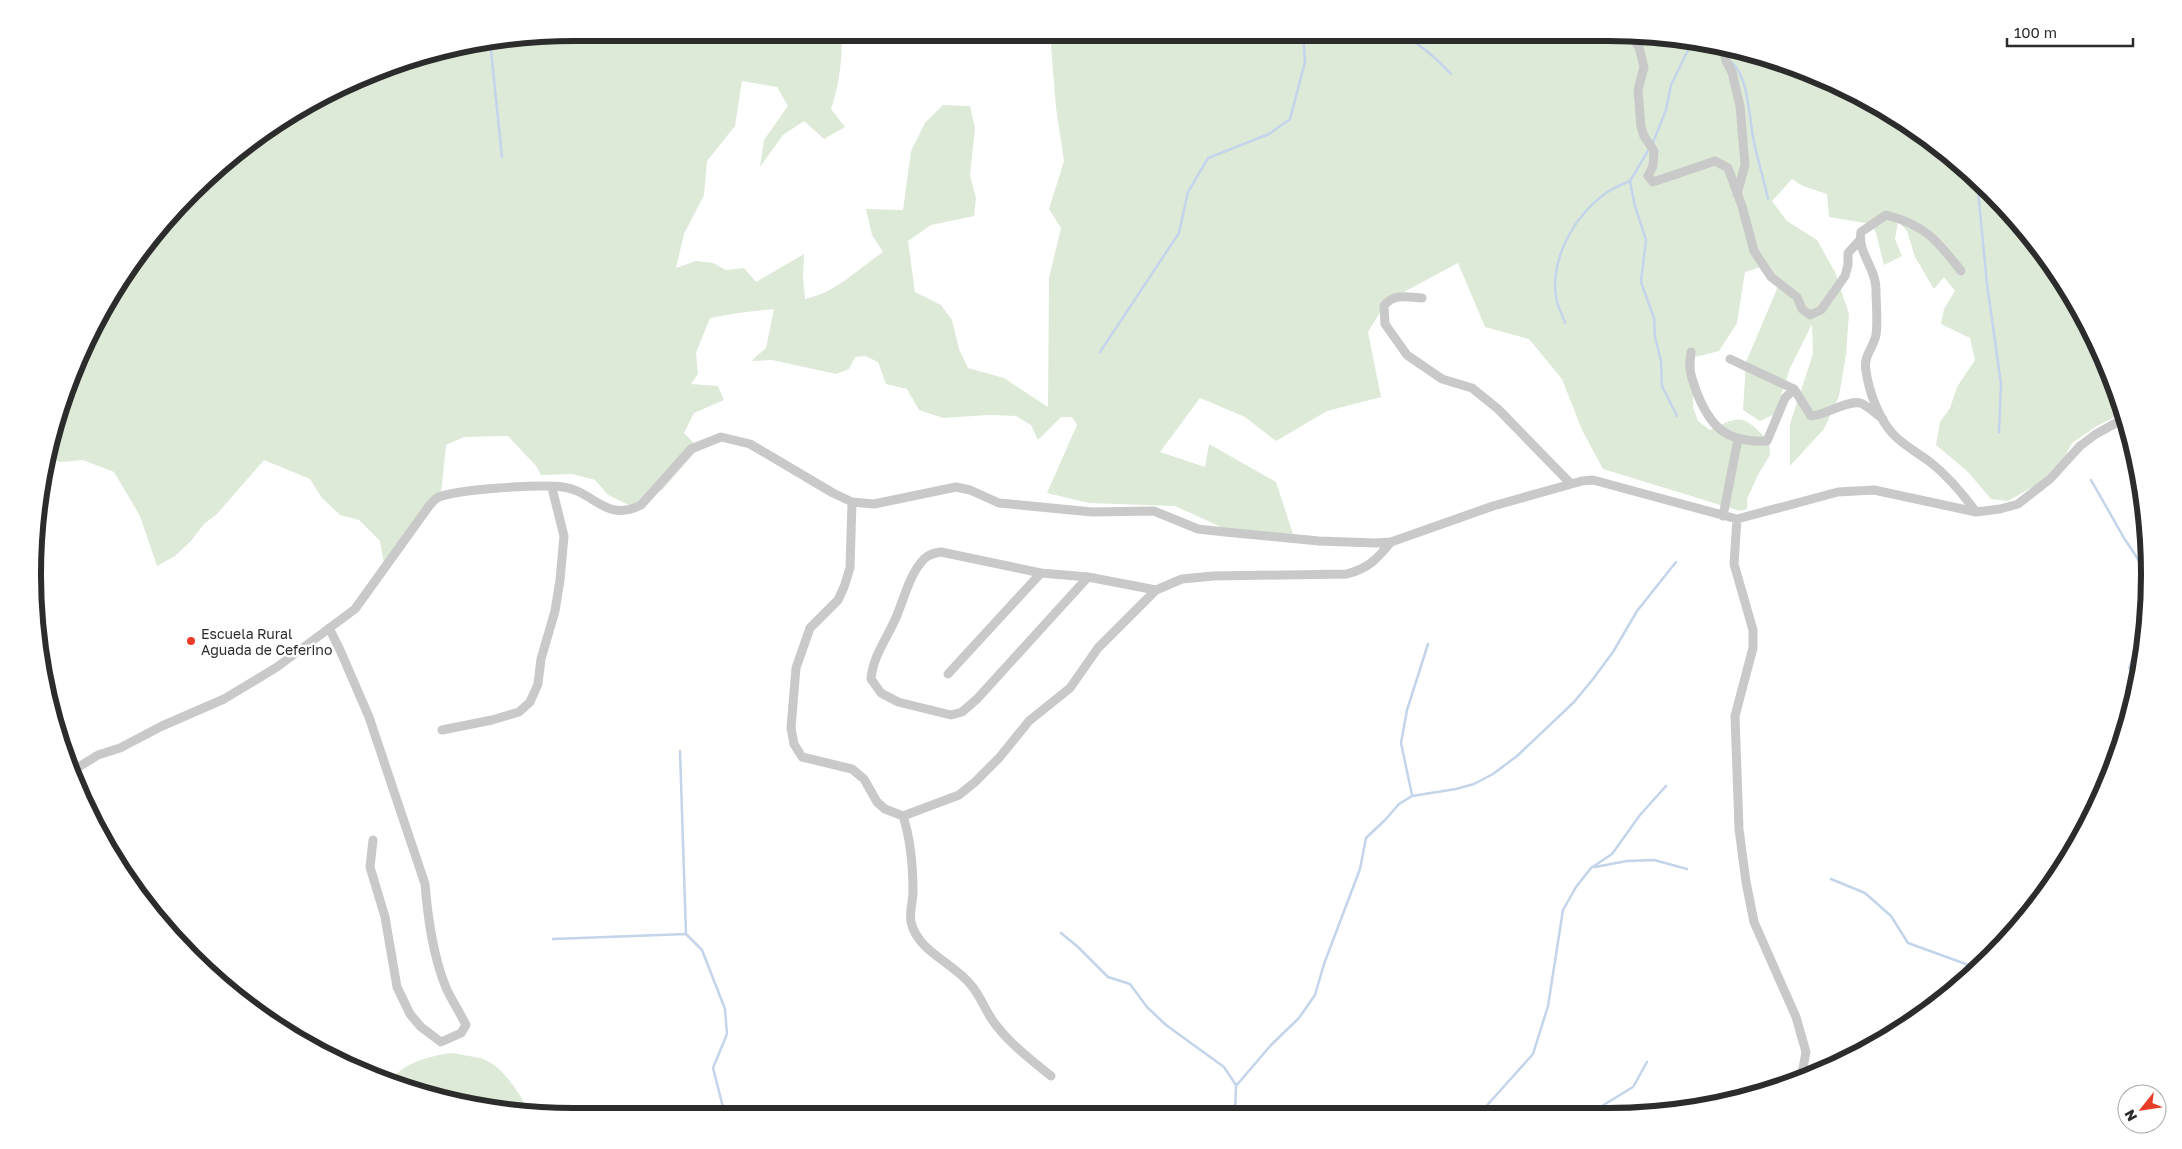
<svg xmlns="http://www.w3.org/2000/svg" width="2182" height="1149" font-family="'Golos Text',sans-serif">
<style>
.green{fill:#deead8}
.water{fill:#c3d4eb}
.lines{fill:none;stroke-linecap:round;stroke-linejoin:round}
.stream{stroke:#c3d4eb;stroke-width:2.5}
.street{stroke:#c9c9c9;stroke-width:9}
.poi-dot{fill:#e93d27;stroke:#fff;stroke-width:2}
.labels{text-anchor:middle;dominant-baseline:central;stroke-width:5;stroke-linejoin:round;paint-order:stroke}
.poi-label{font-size:14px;fill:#2c2c2c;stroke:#fff;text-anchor:start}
.rim{fill:none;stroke:#2c2c2c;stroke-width:6}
</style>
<rect width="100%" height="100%" fill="#fff"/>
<path class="green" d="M575 33H842C842 59 840 83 831 109L845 127 824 139 804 121 783 135 760 167 764 140 788 106 777 87 742 81 735 126 707 161 704 195 684 234 676 268 696 261 713 263 726 270 744 268 756 282 804 254 803 277 805 299C835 293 858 269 883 252L872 235 866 209 903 210 911 151 925 123 943 105 970 106 975 128 970 175 976 198 974 216 931 225 908 241 915 292 941 305 952 320 959 349 968 368 1004 378 1048 407 1049 278 1061 228 1049 209 1064 161 1056 108 1050 33 1643 34 1748 51 1847 89 1938 145 2015 217 2077 304 2121 401 2124 412 2097 426 2072 443 2065 456 2041 482 2008 501 1991 499 1967 471 1936 445 1940 422 1950 408 1957 387 1975 360 1970 338 1941 324 1944 309 1955 291 1944 277 1934 289 1915 257 1907 231 1898 221 1895 239 1902 256 1884 265 1876 233 1871 224 1829 217 1827 194 1803 186 1792 179 1772 201 1787 221 1817 240 1835 272 1849 314 1846 355 1839 396 1824 429 1790 466V424L1813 354 1812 324 1790 368 1775 414 1760 421 1743 410 1746 362 1777 289 1773 275 1761 267 1745 272 1737 323 1719 351 1695 357 1693 407 1698 421 1710 430C1742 414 1743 415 1769 441L1770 455 1758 475 1747 499V509L1740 511 1603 469 1582 430 1562 379 1529 339 1485 327 1458 263 1387 301 1368 332 1381 397 1327 411 1276 441 1245 417 1200 398 1160 452 1205 467 1209 444 1276 482 1293 534 1230 531 1175 506 1089 503 1047 493 1077 425 1072 417H1061L1038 440 1031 425 1016 416 989 415 943 418 919 410 907 389 886 384 878 362 865 356 855 357 849 369 836 374 772 360 751 361 766 348 774 309 738 313 710 318 696 353 698 374 691 384 718 386 724 400 694 413 684 433 699 448 663 489 647 501 629 505 608 495 595 480 572 474 541 475 536 466 508 436 464 437 446 445 441 494 385 570 380 541 359 520 340 515 322 498 310 479 264 460 217 514 204 524 191 541 175 556 157 566 140 516 114 472 83 460 61 462 47 459 51 434 74 367 124 274 167 217 244 145 304 105 400 61 469 43Z
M452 1053C462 1055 473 1056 483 1059 504 1067 520 1094 530 1114L434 1098 390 1081C405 1062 429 1056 452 1053Z"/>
<path class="water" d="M2143 642 2138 674H2131L2128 668 2132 656Z"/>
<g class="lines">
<path class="stream" d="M1352 33C1373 41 1383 34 1402 37 1416 39 1442 64 1451 74
M490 41 502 157
M1702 43 1723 56
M1730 61C1749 74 1749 120 1754 142 1758 161 1764 180 1768 199
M1652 145 1666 110 1671 85 1692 42
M1649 149 1630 181 1635 206 1646 240 1641 282 1654 318 1655 337 1661 361 1662 386 1677 416
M1977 181 1987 284 2001 384 1999 432
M1565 323C1563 316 1559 309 1557 302 1548 261 1574 216 1606 193 1613 188 1623 184 1630 181
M1100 352 1179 233 1188 192 1208 158 1269 134 1290 119 1305 62 1303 33
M2091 480 2124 538 2147 573
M680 751 686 934
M1412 795 1401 743 1407 710 1428 644
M1595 867 1627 861 1654 860 1687 869
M1831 879 1865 893 1891 916 1908 943 1974 967
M1061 933 1078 947 1108 977 1130 984 1147 1007 1166 1025 1224 1067 1236 1085
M553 939 686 934 702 950 725 1009 727 1034 713 1068 725 1115
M1481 1112 1533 1054 1548 1006 1563 910 1576 887 1591 868 1612 854 1640 815 1666 786
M1592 1112 1633 1087 1647 1062
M1235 1113 1236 1086 1271 1045 1299 1018 1315 995 1324 964 1360 869 1366 838 1386 819 1399 804 1412 796 1456 789 1474 784 1493 774 1517 756 1574 702 1593 679 1613 652 1637 611 1676 562"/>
<path class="street" d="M1626 34 1631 36 1639 47 1644 67 1638 90 1641 127 1644 136 1654 151 1653 166 1648 176 1653 182 1715 161 1728 168 1742 206 1754 251 1771 277 1797 297 1802 309 1810 315 1821 310 1845 276 1848 265V253L1859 241
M1723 47 1726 61 1732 72 1740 106 1745 165 1737 194
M1961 271C1937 240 1925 225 1886 215L1861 232C1857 252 1876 268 1876 289 1876 304 1878 321 1876 335 1873 349 1863 356 1866 371 1869 392 1879 419 1893 434 1903 445 1918 453 1930 462 1948 476 1963 494 1976 512
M1422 298C1408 297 1393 293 1384 306L1385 324 1407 355 1442 379 1472 388 1498 409 1571 484
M1691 352C1688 370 1691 376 1697 393 1711 428 1727 443 1767 441L1785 398 1794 389
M1730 359 1794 389 1811 416C1827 415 1846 400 1860 403 1867 405 1877 415 1883 419
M852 502 850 568 844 587 838 600 810 628 796 668 791 728 794 744 802 757 852 769 864 779 877 802 885 809 903 816C911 841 913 866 913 892 913 901 909 914 911 922 917 951 954 963 971 985 979 994 984 1007 991 1018 1006 1041 1030 1059 1051 1076
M1723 516 1738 439
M1737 519 1734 564 1753 630V648L1735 716 1739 829 1746 882 1754 922 1796 1017 1806 1052 1801 1079
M1088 577 977 699 962 712 951 715 898 702 881 693 871 679C873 657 885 641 894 622 904 601 908 576 924 559 929 554 934 553 941 552L1041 573 1088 577 1156 590
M329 628 340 650 369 717 425 884C428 920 433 957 447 990 453 1002 460 1013 466 1025L461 1033 441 1042 421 1027 410 1014 397 987 385 917 370 867 373 840
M948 674 1041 573
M442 730 492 720 519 712 530 702 538 684 541 659 555 611 560 580 564 536 552 488
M72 776 77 768 98 755 120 748 162 726 224 699 277 667 355 609 429 506C431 504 434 500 437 498 455 489 541 484 563 487 594 491 605 523 641 505L691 449 721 437 750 444 833 493 852 502 874 504 956 487 970 490 999 503 1092 512 1154 511 1198 529 1225 532 1319 541 1375 543 1391 542 1493 506 1582 481 1593 480 1737 519 1838 492 1874 490 1976 512 2000 509 2018 504 2050 479 2080 446 2096 434 2125 418
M903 816 959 795 975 782 999 758 1029 721 1070 688 1098 648 1156 590 1182 579 1213 576 1347 574C1369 568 1377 559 1391 542"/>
</g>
<circle class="poi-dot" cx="191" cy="641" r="5"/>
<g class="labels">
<g class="poi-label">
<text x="201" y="633">Escuela Rural<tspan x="201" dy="16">Aguada de Ceferino</tspan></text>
</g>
</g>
<path d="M0 0H2182V1149H0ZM574 41H1608A533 533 0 0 1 2141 574V575A533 533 0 0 1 1608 1108H574A533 533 0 0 1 41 575V574A533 533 0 0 1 574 41Z" fill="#fff" fill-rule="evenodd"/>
<path class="rim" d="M574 41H1608A533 533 0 0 1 2141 574V575A533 533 0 0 1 1608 1108H574A533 533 0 0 1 41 575V574A533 533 0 0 1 574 41Z"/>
<g transform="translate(2142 1109) rotate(240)"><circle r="24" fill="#ffffff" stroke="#ababab"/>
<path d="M0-4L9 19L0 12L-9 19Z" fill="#e93d27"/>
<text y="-8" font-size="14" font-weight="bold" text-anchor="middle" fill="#2c2c2c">N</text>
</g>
<path d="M2007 38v8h126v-8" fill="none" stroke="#2c2c2c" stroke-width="2.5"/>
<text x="2014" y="38" font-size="15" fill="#2c2c2c" stroke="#ffffff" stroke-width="4" paint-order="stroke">100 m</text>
</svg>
